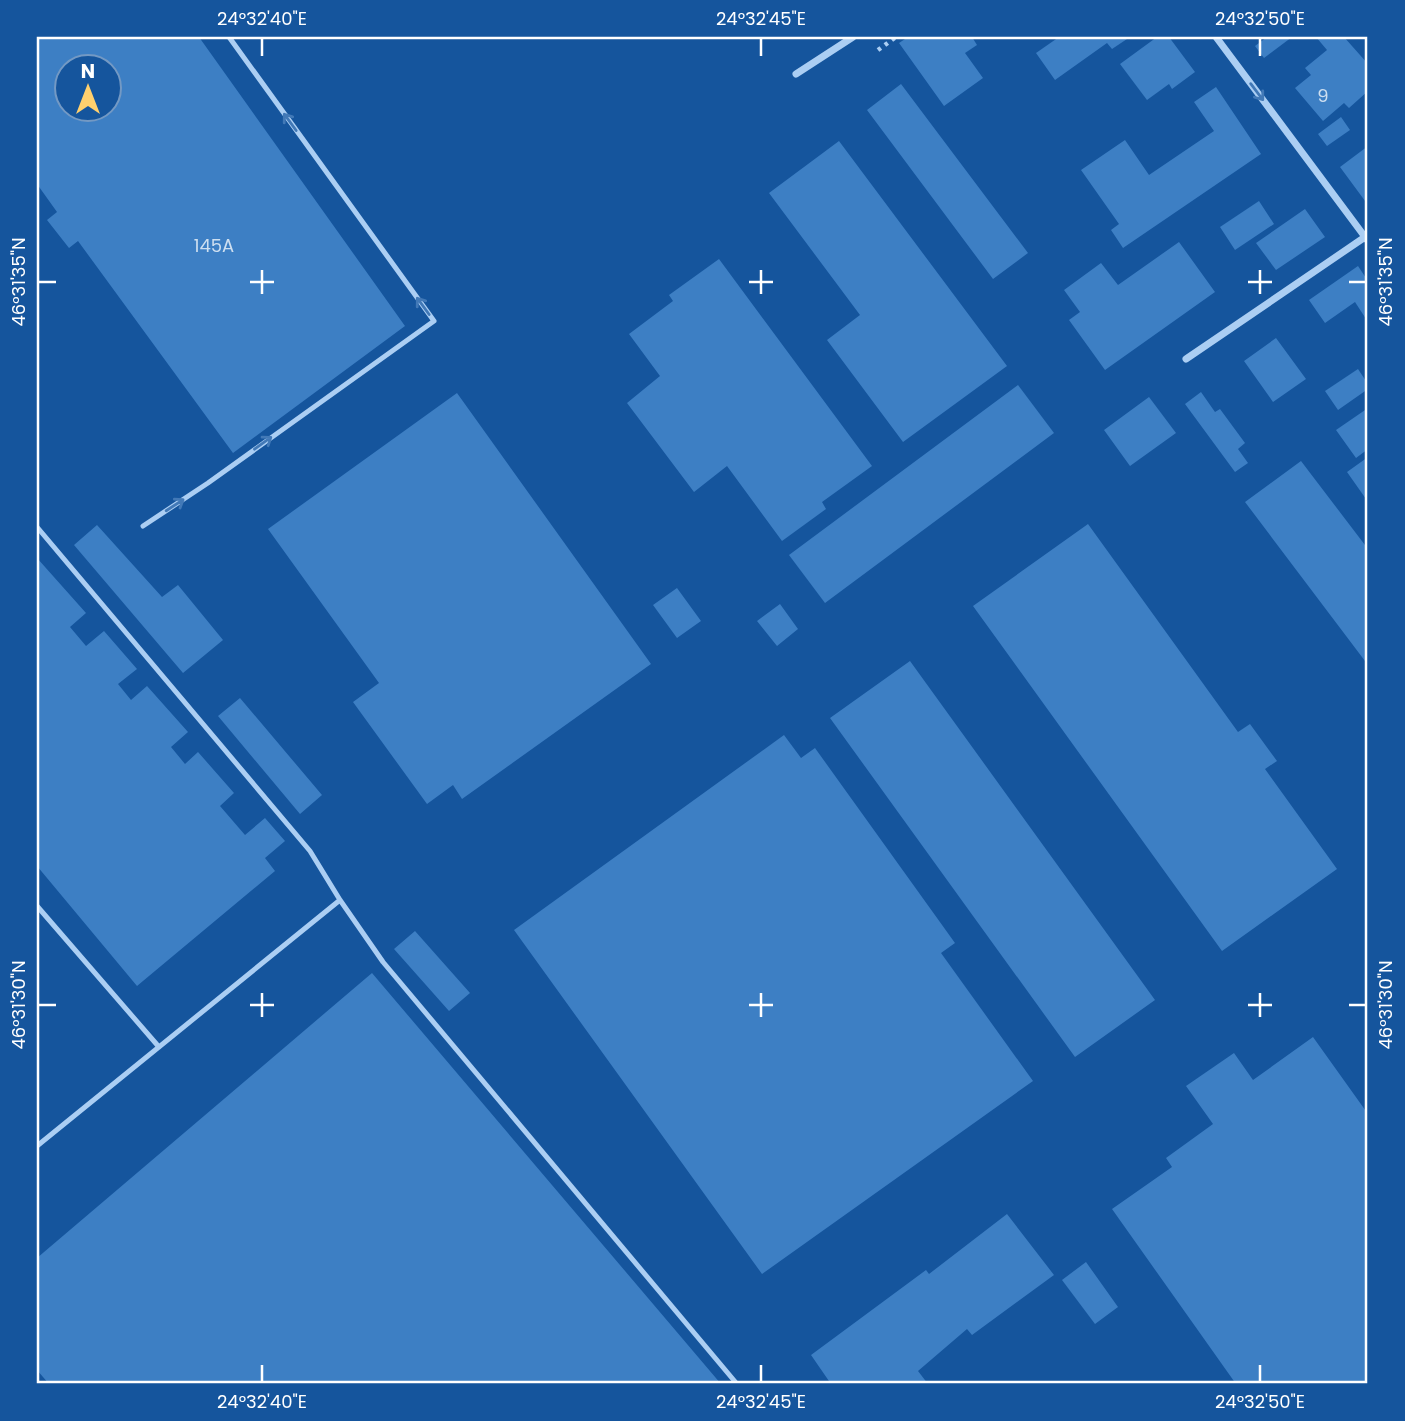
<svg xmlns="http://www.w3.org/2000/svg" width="1405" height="1421" font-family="Poppins,sans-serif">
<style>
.building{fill:#3d7fc4;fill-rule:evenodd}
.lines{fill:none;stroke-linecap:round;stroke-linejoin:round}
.path{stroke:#abcef3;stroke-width:4.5;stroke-dasharray:3.5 5;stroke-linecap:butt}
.lane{stroke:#abcef3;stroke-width:5}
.street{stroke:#abcef3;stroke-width:7}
.oneway{stroke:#4279b7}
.ticks{fill:none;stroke:#fff;stroke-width:2.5}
.labels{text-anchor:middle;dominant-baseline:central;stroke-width:5;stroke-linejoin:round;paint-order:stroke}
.number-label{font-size:18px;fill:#cedff0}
.neatline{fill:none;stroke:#fff;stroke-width:2.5}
.ticks-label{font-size:18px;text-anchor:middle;fill:#fff}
</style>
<rect width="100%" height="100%" fill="#15559d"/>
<path class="building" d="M37 37H199L405 326 233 453 78 241 69 248 47 220 57 212 37 184ZM66 66H108V108H66Z
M908 37H972L977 45 965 53 983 78 944 106 899 43Z
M1059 37H1130L1112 49 1107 43 1055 80 1036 53Z
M1157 37H1169L1195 72 1172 89 1169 84 1147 100 1120 64Z
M1267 37H1292L1264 58 1255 46Z
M1316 37H1344L1368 64V91L1349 108 1344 103 1323 121 1295 88 1311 75 1305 68 1327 50Z
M901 84 1028 253 993 279 867 110Z
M1216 87 1261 154 1123 248 1111 230 1119 224 1081 170 1125 140 1149 175 1214 131 1194 102Z
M1341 117 1350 130 1327 146 1318 134Z
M839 141 1007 366 903 442 827 340 860 315 769 193Z
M1368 146V205L1340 167Z
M1259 201 1274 224 1235 250 1220 227Z
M1305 209 1325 237 1276 270 1256 243Z
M1179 242 1215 292 1105 370 1069 320 1080 312 1064 290 1101 263 1118 285Z
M719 259 872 466 822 502 826 509 782 541 727 466 694 492 627 403 660 376 629 334 673 301 669 295Z
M1358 266 1368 281V322L1355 302 1325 323 1309 300Z
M1276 338 1306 379 1273 402 1244 361Z
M1358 369 1368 384V389L1338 410 1325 391Z
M1018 385 1054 433 825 603 789 555Z
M1201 392 1215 412 1220 409 1245 443 1238 449 1248 463 1235 472 1185 404Z
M457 393 651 664 462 799 453 785 427 804 353 702 379 683 268 529Z
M1149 397 1176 433 1130 466 1104 430Z
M1368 408V449L1356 458 1336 430Z
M1368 457V497L1366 499 1347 472Z
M1301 461 1368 549V665L1245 502Z
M1088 524 1238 732 1250 724 1277 761 1265 769 1337 869 1222 951 973 606Z
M97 525 162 597 178 585 223 640 183 673 74 545Z
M37 558 86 613 70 627 86 646 104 631 137 669 118 684 131 700 147 686 188 732 171 747 185 764 198 752 234 793 220 806 245 835 265 818 285 841 265 858 275 871 137 986 37 866Z
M677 588 701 621 677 638 653 605Z
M780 604 798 629 777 646 757 621Z
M910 661 1155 1000 1075 1057 830 718Z
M240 698 322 795 300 814 218 716Z
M784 735 801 758 815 748 955 943 941 953 1033 1081 762 1274 514 930Z
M415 931 470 993 449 1011 394 949Z
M372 973 721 1384H49L37 1370V1258Z
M1313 1037 1368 1114V1384H1236L1112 1209 1172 1167 1166 1158 1213 1124 1186 1086 1234 1053 1253 1080Z
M1007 1214 1054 1275 972 1335 967 1329 918 1371 928 1384H831L811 1355 926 1270 929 1274Z
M1086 1262 1118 1307 1095 1324 1062 1280Z"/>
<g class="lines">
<path class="path" d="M878 50 896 37"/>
<path class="lane" d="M143 526 208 483 434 321 229 37
M37 527 310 851 340 900 383 962 737 1384
M37 906 159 1047
M37 1146 340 900"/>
<path class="street" d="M1216 37 1368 241
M796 74 853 37
M1186 359 1368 235"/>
</g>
<defs><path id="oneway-shaft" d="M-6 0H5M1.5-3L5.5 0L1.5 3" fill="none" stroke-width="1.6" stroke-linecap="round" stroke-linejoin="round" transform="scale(1.75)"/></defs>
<g class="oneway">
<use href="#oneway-shaft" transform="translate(1257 92) rotate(53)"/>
<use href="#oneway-shaft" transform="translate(290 122) rotate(-126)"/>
<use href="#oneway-shaft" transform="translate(423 306) rotate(-126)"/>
<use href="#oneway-shaft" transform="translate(263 443) rotate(-36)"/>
<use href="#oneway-shaft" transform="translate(175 505) rotate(-33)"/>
</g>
<path class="ticks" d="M262 38V56M761 38V56M1260 38V56M262 270V294M761 270V294M1260 270V294M38 282H56M250 282H274M749 282H773M1248 282H1272M1349 282H1366M262 993V1017M761 993V1017M1260 993V1017M38 1005H56M250 1005H274M749 1005H773M1248 1005H1272M1349 1005H1366M262 1365V1382M761 1365V1382M1260 1365V1382"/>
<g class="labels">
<g class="number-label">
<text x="1323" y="95">9</text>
<text x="214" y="245">145A</text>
</g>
</g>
<rect width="1405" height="1421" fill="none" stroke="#15559d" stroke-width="77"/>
<g transform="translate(88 88)"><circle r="33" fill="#15559d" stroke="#7399c4" stroke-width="2"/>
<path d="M0-5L12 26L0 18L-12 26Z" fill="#ffd06e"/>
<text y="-10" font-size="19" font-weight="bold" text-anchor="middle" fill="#ffffff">N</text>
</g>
<rect x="38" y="38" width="1328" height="1344" class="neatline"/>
<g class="ticks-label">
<text x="262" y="25">24°32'40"E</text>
<text x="761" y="25">24°32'45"E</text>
<text x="1260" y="25">24°32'50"E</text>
<text transform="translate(19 282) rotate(-90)" y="6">46°31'35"N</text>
<text transform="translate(1386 282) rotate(-90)" y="6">46°31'35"N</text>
<text transform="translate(19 1005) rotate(-90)" y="6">46°31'30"N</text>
<text transform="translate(1386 1005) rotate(-90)" y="6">46°31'30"N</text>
<text x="262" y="1408">24°32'40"E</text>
<text x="761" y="1408">24°32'45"E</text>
<text x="1260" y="1408">24°32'50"E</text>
</g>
</svg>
